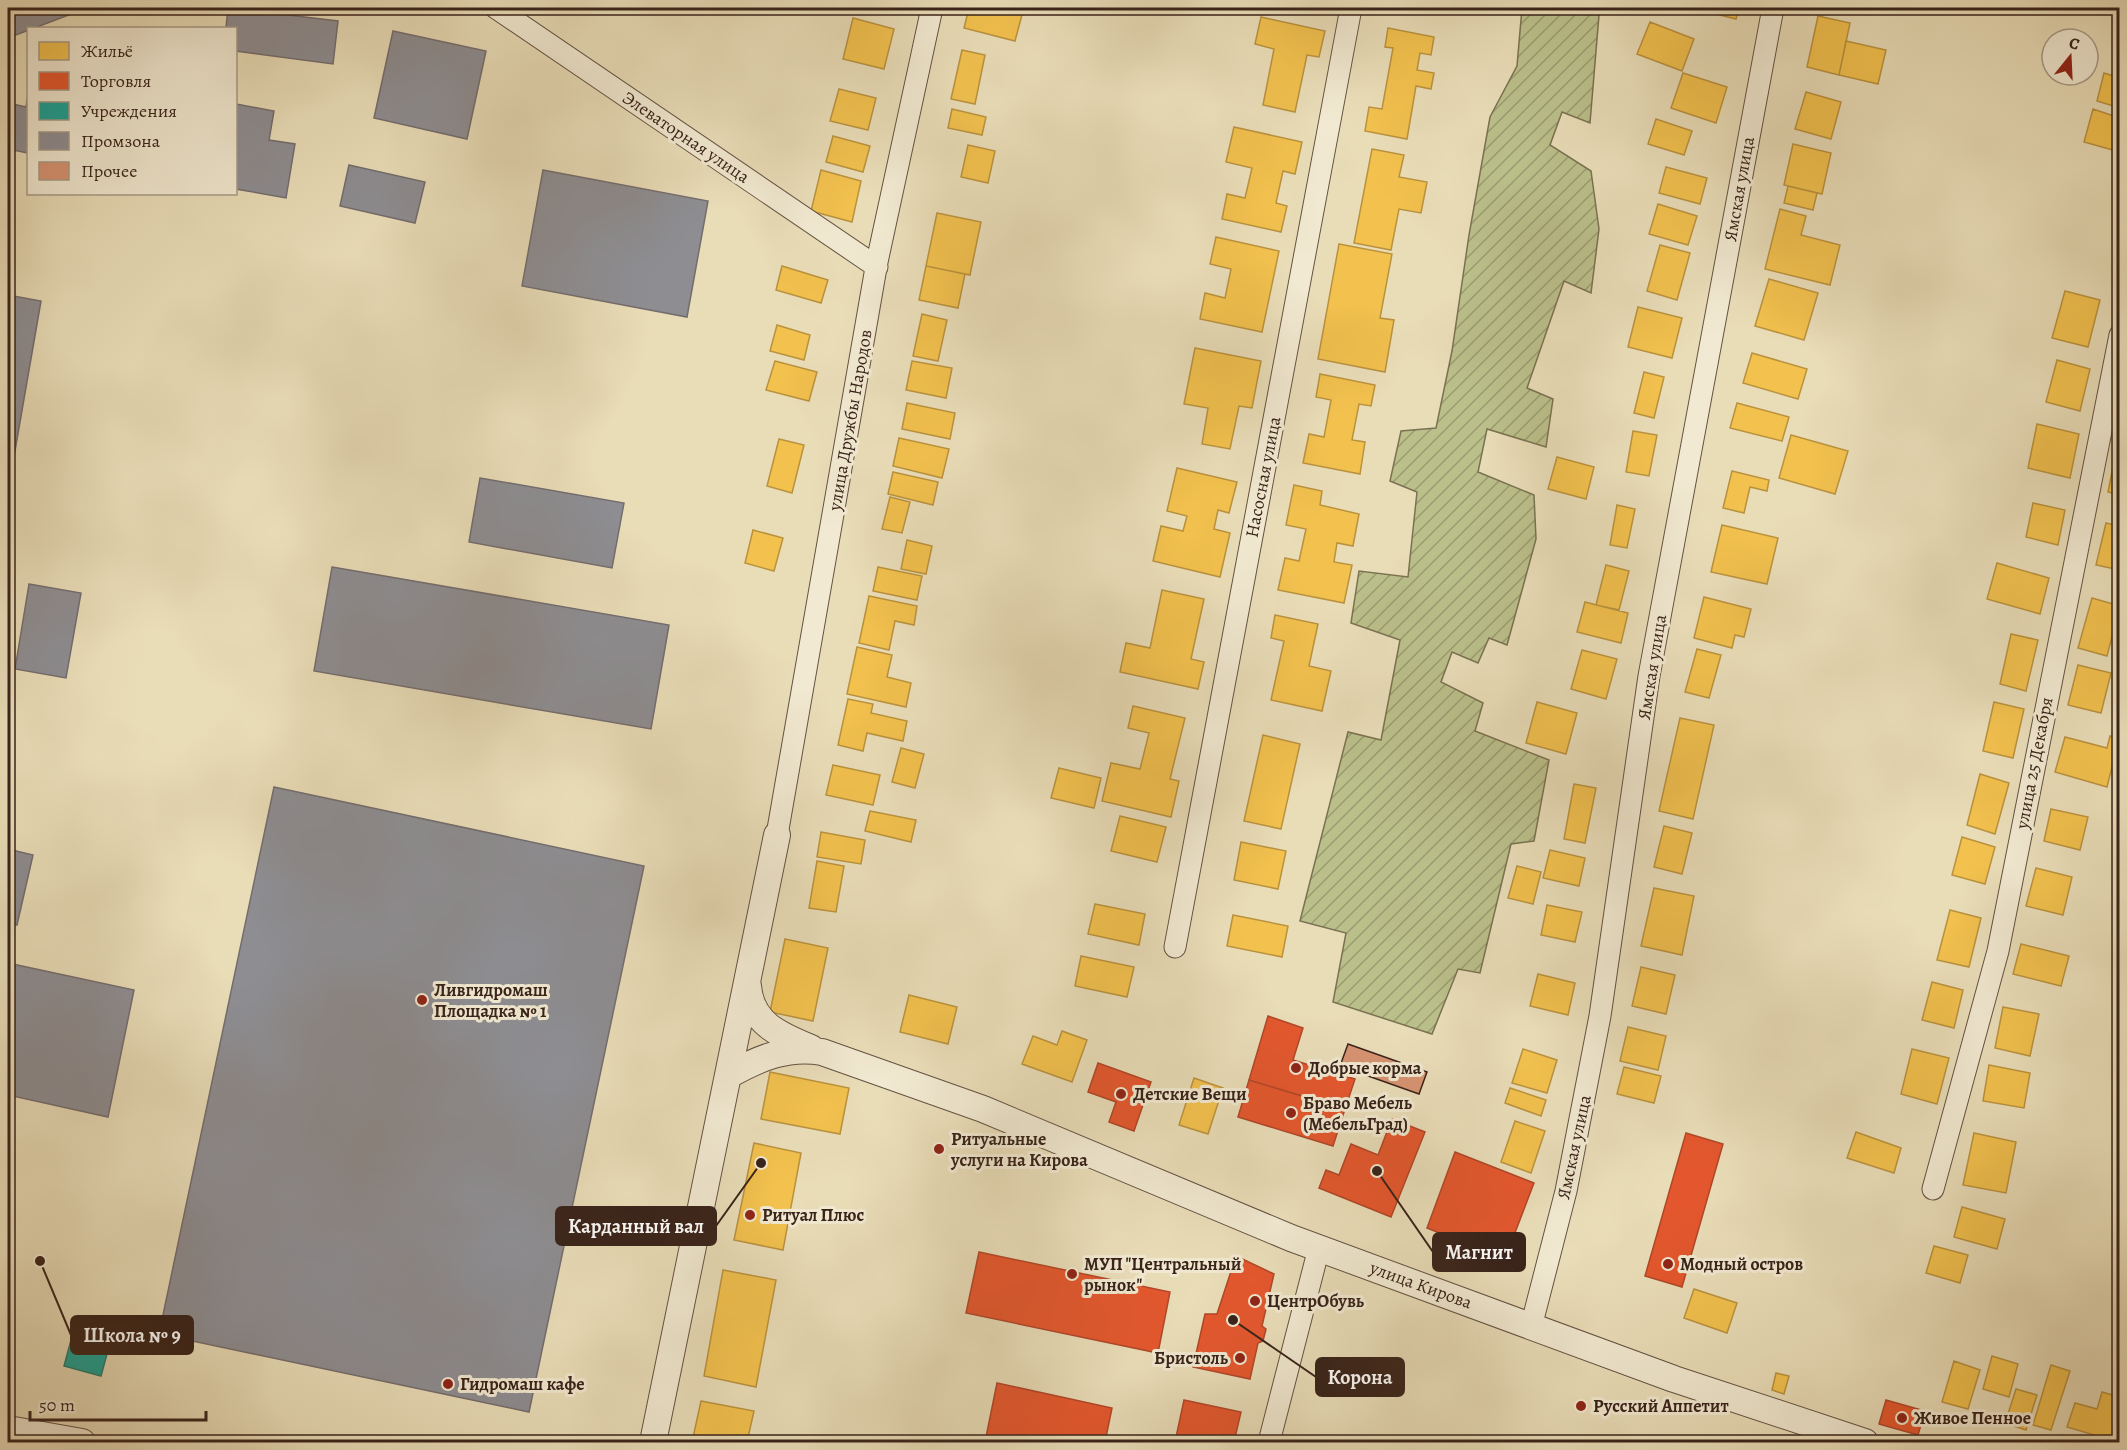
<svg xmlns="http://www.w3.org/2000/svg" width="2127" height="1450" font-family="Alegreya,serif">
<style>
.garden{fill:url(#garden-furrows);stroke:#7a7252;stroke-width:1.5}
.homes{fill:#f2c14e;stroke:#ba923e;stroke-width:1.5}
.shops{fill:#e4572e;stroke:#b04728;stroke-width:1.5}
.public{fill:#17a398;stroke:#217d72;stroke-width:1.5}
.industry{fill:#8d8d92;stroke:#746d6e;stroke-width:1.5}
.building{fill:#d79372;stroke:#38231a;stroke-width:1.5}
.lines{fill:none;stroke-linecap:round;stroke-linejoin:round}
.minor-casing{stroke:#645242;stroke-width:23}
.tertiary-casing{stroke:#645242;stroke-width:28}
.minor{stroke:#f1e9d1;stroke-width:21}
.tertiary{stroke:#f1e9d1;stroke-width:26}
.poi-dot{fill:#8f2418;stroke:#f1e9d1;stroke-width:2}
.labels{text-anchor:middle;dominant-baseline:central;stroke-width:6;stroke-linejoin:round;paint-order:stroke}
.street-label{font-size:18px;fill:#38231a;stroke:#f1e9d1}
.poi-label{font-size:18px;font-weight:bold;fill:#38231a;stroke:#f1e9d1;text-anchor:start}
.leader{fill:none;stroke:#38231a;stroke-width:2}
.callout-dot{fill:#38231a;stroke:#f1e9d1;stroke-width:2}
.callout{fill:#38231a;stroke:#38231a;stroke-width:2}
.callout-label{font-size:20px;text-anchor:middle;font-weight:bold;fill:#fff}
</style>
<defs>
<pattern id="garden-furrows" width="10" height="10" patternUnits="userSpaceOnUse" patternTransform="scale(1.5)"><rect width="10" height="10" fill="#bbc08b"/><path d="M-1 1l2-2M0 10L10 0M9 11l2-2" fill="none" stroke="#999c71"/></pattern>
</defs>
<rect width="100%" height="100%" fill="#e9ddb8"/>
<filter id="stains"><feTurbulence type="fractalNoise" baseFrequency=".00333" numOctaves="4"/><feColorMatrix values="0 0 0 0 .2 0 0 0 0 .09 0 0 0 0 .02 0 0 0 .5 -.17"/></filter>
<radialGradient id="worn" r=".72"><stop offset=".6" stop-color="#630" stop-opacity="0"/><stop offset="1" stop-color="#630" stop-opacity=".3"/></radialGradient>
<path class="garden" d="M1522 8H1584L1599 15 1590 123 1562 112 1550 145 1591 171 1599 229 1591 293 1564 281 1527 388 1553 399 1546 447 1487 429 1478 472 1534 495 1536 539 1507 645 1489 638 1478 663 1452 652 1441 682 1483 703 1475 731 1549 760 1534 841 1511 844 1480 973 1458 969 1432 1034 1333 1002 1346 933 1300 921 1348 732 1381 740 1400 640 1351 623 1359 571 1408 577 1417 492 1390 481 1401 431 1436 428 1452 351 1469 235 1490 117 1517 66Z"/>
<path class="homes" d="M969 8H1007L1023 11 1015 41 964 28Z
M1405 8H1435L1436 14Z
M1692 8H1739L1736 19Z
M1818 16 1850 23 1839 75 1807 67Z
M1261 17 1325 31 1319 57 1307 55 1295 112 1263 105 1274 49 1255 44Z
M853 18 894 29 884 69 843 59Z
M1650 22 1694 39 1682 71 1637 54Z
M1388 28 1434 37 1431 55 1420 53 1417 70 1434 73 1431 89 1416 86 1407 139 1365 131 1369 107 1382 109 1393 48 1385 47Z
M1846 41 1886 50 1878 84 1839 75Z
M962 50 985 55 975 104 951 99Z
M1683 73 1727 87 1716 123 1671 108Z
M2104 73 2120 78V108L2097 101Z
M839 89 876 98 868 130 830 121Z
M1806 92 1841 102 1831 139 1795 129Z
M952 109 986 117 982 135 948 128Z
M2093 109 2120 118V152L2084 142Z
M1656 119 1692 131 1684 155 1648 144Z
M1234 127 1302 142 1295 174 1283 171 1276 203 1287 206 1281 232 1222 219 1227 194 1245 198 1252 168 1226 162Z
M833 136 870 146 863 172 826 162Z
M1793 144 1831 153 1822 194 1784 185Z
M968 145 995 151 988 183 961 177Z
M1372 149 1404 155 1399 177 1427 182 1421 213 1399 209 1391 250 1354 243Z
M1666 167 1707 178 1700 204 1659 193Z
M821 170 861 181 852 222 811 211Z
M1788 186 1817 193 1813 210 1784 203Z
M1658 204 1697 216 1688 245 1649 234Z
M1780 209 1806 216 1801 235 1840 245 1830 285 1765 269Z
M937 213 981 222 970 275 926 266Z
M1216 237 1279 251 1262 332 1200 319 1205 293 1225 298 1231 269 1210 264Z
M1339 244 1392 254 1380 318 1394 320 1385 372 1318 359Z
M1660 245 1690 253 1677 300 1647 291Z
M782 266 828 280 821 303 776 290Z
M926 266 965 274 958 308 919 300Z
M1769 279 1818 293 1804 340 1755 326Z
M2065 291 2100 300 2088 347 2052 338Z
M1638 307 1682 318 1672 358 1628 347Z
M922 314 947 320 938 361 913 356Z
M777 325 810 335 804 360 770 351Z
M1195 348 1261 361 1252 408 1239 406 1230 449 1202 444 1208 408 1184 404Z
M1752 353 1807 369 1798 399 1743 383Z
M2057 360 2090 369 2080 411 2046 402Z
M775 361 817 372 809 401 766 390Z
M912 361 952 368 946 398 906 390Z
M1644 372 1664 377 1654 418 1634 413Z
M1320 374 1375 385 1371 406 1359 404 1352 440 1365 442 1360 474 1303 463 1309 434 1324 437 1331 400 1316 397Z
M907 403 955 413 950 439 902 429Z
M1737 403 1789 417 1782 441 1730 428Z
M2037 424 2079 434 2070 478 2028 468Z
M1633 431 1657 435 1649 476 1626 472Z
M1791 435 1848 451 1835 494 1779 478Z
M899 438 949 449 942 478 893 466Z
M779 439 804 445 792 493 767 486Z
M2116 451 2120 452V495L2108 492Z
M1557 457 1594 467 1586 499 1548 489Z
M1177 468 1237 482 1229 513 1218 510 1214 529 1230 533 1220 577 1153 561 1161 526 1183 531 1187 516 1167 511Z
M1732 471 1769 480 1767 491 1750 487 1744 513 1723 508Z
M893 472 938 482 933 505 888 494Z
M1294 485 1322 491 1320 505 1359 514 1353 546 1337 543 1334 562 1352 565 1344 603 1278 590 1285 558 1299 561 1306 529 1286 525Z
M890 497 910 502 902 533 882 529Z
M2033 503 2065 510 2058 545 2026 537Z
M1617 505 1635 509 1627 548 1610 545Z
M2106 523 2120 526V570L2096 565Z
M1722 525 1778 538 1767 584 1711 572Z
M753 530 783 538 774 571 745 563Z
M907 540 932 546 926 574 901 569Z
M1997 563 2049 578 2040 614 1987 599Z
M1606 565 1629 571 1619 610 1596 605Z
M878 567 922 576 917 600 873 591Z
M1162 590 1204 599 1191 659 1204 662 1198 689 1120 672 1126 643 1150 648Z
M869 596 917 606 914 625 895 621 889 650 859 643Z
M1704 597 1751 609 1744 637 1735 635 1732 648 1694 638Z
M2092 598 2120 606 2107 656 2078 648Z
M1585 602 1628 613 1621 643 1577 632Z
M1275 615 1318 624 1309 666 1331 671 1322 711 1271 700 1284 641 1271 638Z
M2011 634 2038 640 2026 691 2000 684Z
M857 647 892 655 887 677 911 683 906 707 847 694Z
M1697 649 1721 655 1709 698 1685 692Z
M1582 650 1617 659 1606 699 1571 689Z
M2078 665 2111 673 2101 713 2068 705Z
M848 699 873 704 871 713 907 721 903 741 867 733 863 751 838 745Z
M1537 702 1577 713 1566 754 1526 743Z
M1994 702 2024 709 2013 758 1983 751Z
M1133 706 1185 718 1170 779 1179 781 1171 817 1102 801 1111 763 1140 769 1149 733 1128 728Z
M1680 718 1714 725 1693 819 1659 811Z
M1263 735 1300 744 1281 829 1244 821Z
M2110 736 2120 738V760L2114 759 2107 787 2055 772 2065 737 2107 748Z
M901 748 924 754 915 788 892 782Z
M833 765 880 775 873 805 826 795Z
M1059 768 1101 778 1094 808 1051 798Z
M1980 774 2009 783 1995 834 1967 825Z
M1574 784 1596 788 1585 843 1564 839Z
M2051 809 2088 817 2080 850 2044 841Z
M870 811 916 820 911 842 865 831Z
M1120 816 1166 827 1157 862 1111 851Z
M1664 826 1692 833 1682 874 1654 867Z
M821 832 865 840 861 864 817 857Z
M1962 837 1995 847 1985 884 1952 875Z
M1241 842 1286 851 1278 889 1234 880Z
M1550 850 1585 858 1579 886 1543 878Z
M817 861 844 866 836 912 809 908Z
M1517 866 1541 872 1533 904 1508 898Z
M2036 868 2072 877 2063 915 2026 906Z
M1654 888 1694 896 1682 955 1641 946Z
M1095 904 1145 914 1139 945 1088 934Z
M1547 905 1582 912 1575 942 1541 935Z
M1950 910 1981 918 1969 967 1937 960Z
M1233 915 1288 926 1282 957 1227 946Z
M785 939 828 948 813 1021 770 1012Z
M2021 944 2069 956 2061 986 2013 974Z
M1081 956 1134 967 1127 997 1075 986Z
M1641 967 1675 975 1666 1014 1632 1006Z
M1538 974 1575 983 1568 1015 1530 1006Z
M1932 982 1963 990 1954 1028 1922 1020Z
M909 995 957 1007 948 1044 900 1032Z
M2003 1007 2039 1014 2030 1056 1995 1048Z
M1628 1027 1666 1036 1658 1070 1620 1061Z
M1062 1031 1087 1040 1072 1082 1022 1064 1033 1036 1057 1045Z
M1523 1049 1557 1060 1547 1093 1512 1083Z
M1912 1049 1949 1058 1937 1104 1901 1094Z
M1989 1065 2030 1073 2024 1108 1983 1101Z
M1624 1067 1661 1076 1654 1103 1617 1094Z
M770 1072 849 1088 840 1134 761 1119Z
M1194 1078 1223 1088 1208 1134 1179 1125Z
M1510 1088 1546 1100 1541 1116 1505 1103Z
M1515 1121 1545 1131 1531 1173 1501 1162Z
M1856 1132 1901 1148 1894 1173 1847 1158Z
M1974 1133 2016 1142 2006 1193 1963 1185Z
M754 1143 801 1153 783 1250 734 1240Z
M1962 1207 2005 1219 1997 1249 1954 1237Z
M1934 1246 1968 1255 1960 1283 1926 1273Z
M723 1270 776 1280 756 1387 704 1376Z
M1694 1289 1737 1303 1727 1333 1684 1318Z
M1992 1356 2018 1364 2009 1397 1983 1389Z
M1954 1361 1980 1370 1968 1409 1942 1402Z
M2051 1365 2070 1371 2051 1430 2033 1425Z
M1776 1373 1789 1376 1784 1394 1772 1390Z
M2016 1389 2037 1395 2026 1430 2005 1423Z
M2102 1392 2120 1397 2118 1442 2067 1427 2075 1403 2097 1409Z
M701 1401 754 1411 747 1442H692Z"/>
<path class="shops" d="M1268 1016 1303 1028 1293 1060 1355 1079 1345 1109 1249 1080Z
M1098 1063 1151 1082 1134 1131 1109 1122 1116 1102 1088 1092Z
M1249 1080 1345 1109 1333 1146 1238 1117Z
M1392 1119 1425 1132 1391 1217 1319 1188 1326 1170 1339 1175 1351 1144 1378 1155Z
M1686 1133 1723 1144 1682 1287 1645 1276Z
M1455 1152 1534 1183 1505 1259 1427 1228Z
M979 1252 1170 1292 1158 1353 966 1313Z
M1236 1256 1274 1274 1262 1326 1266 1329 1263 1341 1258 1343 1250 1379 1193 1367 1205 1314H1217Z
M997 1383 1112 1408 1105 1442H985Z
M1184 1400 1241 1412 1234 1442H1175Z
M1886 1400 1925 1411 1918 1435 1879 1424Z"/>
<path class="public" d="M77 1318 114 1328 101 1376 64 1366Z"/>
<path class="industry" d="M8 8H87L8 38Z
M228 8 338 21 333 64 236 51V28H226Z
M393 31 486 51 467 139 374 118Z
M28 93V153L8 149V103L26 107Z
M236 104 274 111 269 140 295 144 286 198 236 189Z
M349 165 425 182 415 223 340 206Z
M543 170 708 201 687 317 522 286Z
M8 295 41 301 8 491Z
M480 478 624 503 612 568 469 542Z
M332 567 669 625 651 729 314 671Z
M29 584 81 593 66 678 15 669Z
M274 787 644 866 529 1412 159 1334Z
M8 849 33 855 17 925 8 923Z
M8 963 134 990 108 1117 8 1095Z"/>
<path class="building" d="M1348 1044 1427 1072 1419 1094 1340 1066Z"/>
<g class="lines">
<defs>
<path id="minor" d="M496 8 877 267
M777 835 877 262 932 8
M1175 947 1351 8
M1933 1189 1998 951 2120 335
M1531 1327 1566 1191 1600 1016 1649 676 1773 8
M1269 1442 1319 1248"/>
<path id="tertiary" d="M748 986C751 1023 779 1035 811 1048
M729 1075C759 1058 788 1046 822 1052L983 1109 1291 1238 1674 1379 1865 1442
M8 1429 82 1442
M653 1442 777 835"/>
</defs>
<use href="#minor" class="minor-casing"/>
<use href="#tertiary" class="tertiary-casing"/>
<use href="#minor" class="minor"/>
<use href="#tertiary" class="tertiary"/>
</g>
<g class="poi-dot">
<circle cx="422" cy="1000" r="6"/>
<circle cx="1296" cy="1068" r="6"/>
<circle cx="1121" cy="1094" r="6"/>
<circle cx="1291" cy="1113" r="6"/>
<circle cx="939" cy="1149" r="6"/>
<circle cx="750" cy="1215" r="6"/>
<circle cx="1668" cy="1264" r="6"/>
<circle cx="1072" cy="1274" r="6"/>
<circle cx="1255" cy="1301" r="6"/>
<circle cx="1240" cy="1358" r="6"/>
<circle cx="448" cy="1384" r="6"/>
<circle cx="1581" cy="1406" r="6"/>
<circle cx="1902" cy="1418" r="6"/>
</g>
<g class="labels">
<g class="street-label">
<text transform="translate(686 137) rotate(34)">Элеваторная улица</text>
<text transform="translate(1739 189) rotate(-80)">Ямская улица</text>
<text transform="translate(850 420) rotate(-80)">улица Дружбы Народов</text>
<text transform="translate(1263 477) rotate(-79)">Насосная улица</text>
<text transform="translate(1652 667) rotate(-81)">Ямская улица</text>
<text transform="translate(2034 763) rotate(-79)">улица 25 Декабря</text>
<text transform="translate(1574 1147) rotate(-78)">Ямская улица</text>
<text transform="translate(1421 1285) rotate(20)">улица Кирова</text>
</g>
<g class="poi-label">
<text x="434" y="990">Ливгидромаш<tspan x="434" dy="21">Площадка № 1</tspan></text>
<text x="1308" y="1068">Добрые корма</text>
<text x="1133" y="1094">Детские Вещи</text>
<text x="1303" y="1103">Браво Мебель<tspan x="1303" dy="21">(МебельГрад)</tspan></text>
<text x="951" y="1139">Ритуальные<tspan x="951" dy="21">услуги на Кирова</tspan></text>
<text x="762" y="1215">Ритуал Плюс</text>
<text x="1084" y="1264">МУП "Центральный<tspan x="1084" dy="21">рынок"</tspan></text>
<text x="1680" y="1264">Модный остров</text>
<text x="1267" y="1301">ЦентрОбувь</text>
<text x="1228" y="1358" text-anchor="end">Бристоль</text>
<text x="460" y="1384">Гидромаш кафе</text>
<text x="1593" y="1406">Русский Аппетит</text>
<text x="1914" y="1418">Живое Пенное</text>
</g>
</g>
<path class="leader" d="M761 1163L716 1226M1377 1171L1433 1252M40 1261L71 1335M1233 1320L1316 1377"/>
<g class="callout-dot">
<circle cx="761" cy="1163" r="6"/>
<circle cx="1377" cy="1171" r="6"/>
<circle cx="40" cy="1261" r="6"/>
<circle cx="1233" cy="1320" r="6"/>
</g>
<g class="callout">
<rect x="556" y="1207" width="160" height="38" rx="6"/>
<rect x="1433" y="1233" width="92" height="38" rx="6"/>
<rect x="71" y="1316" width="122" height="38" rx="6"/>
<rect x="1316" y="1358" width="88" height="38" rx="6"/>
</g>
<g class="callout-label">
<text x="636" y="1233">Карданный вал</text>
<text x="1479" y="1259">Магнит</text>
<text x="132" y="1342">Школа № 9</text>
<text x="1360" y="1384">Корона</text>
</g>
<rect width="2127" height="1450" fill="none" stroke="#e9ddb8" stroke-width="30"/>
<rect x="9" y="9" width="2109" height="1432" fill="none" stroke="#38231a" stroke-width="3"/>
<rect x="15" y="15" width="2097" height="1420" fill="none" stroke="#38231a" stroke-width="1.5"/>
<rect x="27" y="27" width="210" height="168" fill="#f1e9d1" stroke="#a79a88" stroke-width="1.5"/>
<rect x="39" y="42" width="30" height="18" fill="#f2c14e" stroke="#a79a88" stroke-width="1.5"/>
<text x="81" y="57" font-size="18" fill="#38231a">Жильё</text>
<rect x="39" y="72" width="30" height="18" fill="#e4572e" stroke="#a79a88" stroke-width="1.5"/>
<text x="81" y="87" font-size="18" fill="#38231a">Торговля</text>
<rect x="39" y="102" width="30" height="18" fill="#17a398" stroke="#a79a88" stroke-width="1.5"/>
<text x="81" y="117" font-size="18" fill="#38231a">Учреждения</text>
<rect x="39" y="132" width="30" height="18" fill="#8d8d92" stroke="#a79a88" stroke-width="1.5"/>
<text x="81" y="147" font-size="18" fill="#38231a">Промзона</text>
<rect x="39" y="162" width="30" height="18" fill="#d79372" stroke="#a79a88" stroke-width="1.5"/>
<text x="81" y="177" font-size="18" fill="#38231a">Прочее</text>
<g transform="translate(2070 57) rotate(18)"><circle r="28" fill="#f1e9d1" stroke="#a79a88" stroke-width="1.5"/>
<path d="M0-4.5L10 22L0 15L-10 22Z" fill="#8f2418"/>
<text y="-9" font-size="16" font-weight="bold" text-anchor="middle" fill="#38231a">С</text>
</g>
<path d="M30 1411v9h176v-9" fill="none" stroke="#38231a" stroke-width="3"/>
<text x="39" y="1411" font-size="18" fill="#38231a" stroke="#f1e9d1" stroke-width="4.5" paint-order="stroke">50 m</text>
<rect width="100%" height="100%" filter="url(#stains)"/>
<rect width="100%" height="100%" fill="url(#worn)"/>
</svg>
